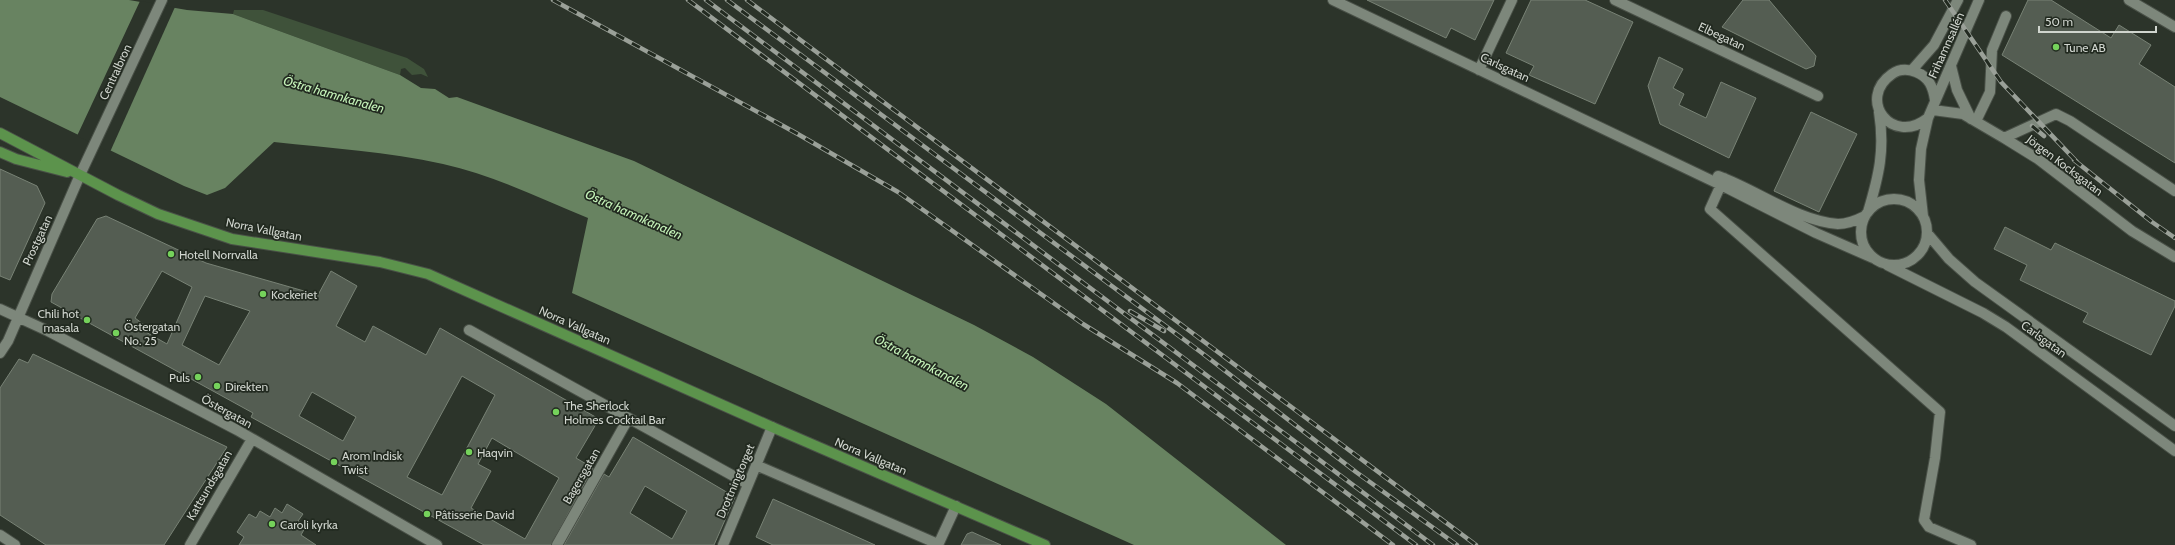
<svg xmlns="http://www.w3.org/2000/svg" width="2175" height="545" font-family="Cabin,sans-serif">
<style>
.green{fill:#3f523a}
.water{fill:#688361}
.pier{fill:#2c342a}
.building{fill:#545d52;stroke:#788275;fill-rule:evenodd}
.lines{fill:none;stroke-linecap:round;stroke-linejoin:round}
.minor-casing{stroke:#495047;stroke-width:12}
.major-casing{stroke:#495047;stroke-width:12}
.minor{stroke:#7d877b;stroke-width:10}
.major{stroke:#5c934c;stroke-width:10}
.rail-casing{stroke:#9aa098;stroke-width:4.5}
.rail{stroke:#222a20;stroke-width:3;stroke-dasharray:9;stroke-linecap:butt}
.poi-dot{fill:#75d25b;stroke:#222a20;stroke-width:1.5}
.labels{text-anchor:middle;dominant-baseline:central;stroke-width:3.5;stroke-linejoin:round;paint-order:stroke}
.street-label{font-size:12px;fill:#d0d5ce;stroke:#222a20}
.poi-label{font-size:12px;fill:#d0d5ce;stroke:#222a20;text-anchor:start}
.water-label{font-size:13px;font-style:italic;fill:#c6f4ba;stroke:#222a20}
</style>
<rect width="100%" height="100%" fill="#2c342a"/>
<path class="green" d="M234 10H263L407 58 424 69 428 77 421 74 412 75 405 68 401 69 400 75 233 14Z"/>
<path class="water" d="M0 0H129L187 10 233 14 400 75 421 88 435 89 449 98 457 97 634 161 974 325 1033 357 1106 404 1286 545H1134L572 293 588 218C541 199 493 175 443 164 388 152 330 148 274 142L225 188 207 195 184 186 0 97Z"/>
<path class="pier" d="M140 1 175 7 110 152 77 136Z"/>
<path class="building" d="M1367 0H1494L1475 40 1451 28 1446 38Z
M1531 0H1585L1633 22 1595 104 1529 75 1534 66 1506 53Z
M1743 0H1769L1816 56 1814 66 1806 69 1722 27Z
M2028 0H2051L2111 38 2119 25 2151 45 2139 64 2175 87V163L2002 55Z
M1659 57 1683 69 1673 88 1684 94 1679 105 1706 118 1721 82 1756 98 1729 158 1660 124 1648 86Z
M1811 112 1857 134 1819 212 1774 191Z
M0 169 37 186 45 203 10 280 0 276Z
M106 216 206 263 318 295 331 271 357 286 336 326 365 342 373 326 426 355 440 328 599 419 576 458 593 468 551 545H484L251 417 253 413 51 302 52 294 97 219ZM162 271 192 287 167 344 144 331 147 327 135 318ZM205 296 250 311 219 365 182 345ZM462 376 495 395 442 495 407 477ZM312 392 356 417 343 441 299 416ZM492 438 559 478 525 539 471 508 491 471 478 464Z
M2005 227 2051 250 2055 243 2175 301V306L2151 355 2083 322 2088 313 2020 280 2027 265 1994 249Z
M33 354 227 447 164 545H46L0 515V388L19 359 28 363Z
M633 437 735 497 714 545H564L604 474 609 477ZM645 486 687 511 672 539 630 513Z
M773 499 875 545H773L756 537Z
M287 504 303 514 298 521 306 526 301 535 316 545H239L244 537 237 532 249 514 256 518 260 511 270 517 275 508 282 513Z
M972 532 1001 545H961L967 534Z"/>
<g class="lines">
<defs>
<path id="minor" d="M1333 0 1721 185 1816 233 1873 258
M1615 0 1818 96
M2129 0 2175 27
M1951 66 1957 90 1971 119
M1479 70 1512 0
M1912 70 1934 45 1958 0
M1935 100C1933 87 1929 77 1916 72 1908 69 1899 69 1892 74 1856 99 1892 147 1928 118L1979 0
M1933 110 1963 114 2004 138 2038 159 2132 231 2175 257
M1976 121 1990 92 1992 50 2006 16
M2004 138 2056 114 2070 121 2175 191
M1718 176C1757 190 1797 221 1838 224 1847 224 1857 220 1865 216
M1724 178 1710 209 1940 412 1935 458 1924 520 1929 527 1971 545
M1861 232a33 33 0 1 1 66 0a33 33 0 1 1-66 0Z
M1868 212C1879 175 1885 150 1879 112
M1923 216 1919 180 1921 149 1928 118
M1927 233 1949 259 1975 282 2175 426
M1887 265 1983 313 2006 327 2175 451
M0 309 48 331 237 430 437 545
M469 330 748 484
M0 353 8 341 80 175 162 0
M756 465 938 544
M0 535 15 545
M190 545 252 439
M557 545 628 419
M723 545 772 427
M938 545 956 506"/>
<path id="major" d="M0 133 118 195 158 214 232 239 380 262 428 274 772 427 1045 545
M0 152 16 159 67 172"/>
</defs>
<use href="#minor" class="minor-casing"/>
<use href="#major" class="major-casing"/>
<use href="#minor" class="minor"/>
<use href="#major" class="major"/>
<defs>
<path id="rail" d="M553 0 796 133 898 192 1083 324 1177 383 1393 545
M688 0 1416 545
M706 0 1433 545
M727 0 1202 353 1356 472 1457 545
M747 0 1476 545
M1945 0 2001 82 2077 162
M2032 126 2044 136
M2074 160 2152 222 2175 238
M1130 311 1164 331"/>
</defs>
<use href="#rail" class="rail-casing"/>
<use href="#rail" class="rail"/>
</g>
<g class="poi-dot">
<circle cx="2056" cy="47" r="4"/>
<circle cx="171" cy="254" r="4"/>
<circle cx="263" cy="294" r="4"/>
<circle cx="87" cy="320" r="4"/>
<circle cx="116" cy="333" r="4"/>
<circle cx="198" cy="377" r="4"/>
<circle cx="217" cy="386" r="4"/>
<circle cx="556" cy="412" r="4"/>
<circle cx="469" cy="452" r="4"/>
<circle cx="334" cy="462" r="4"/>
<circle cx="427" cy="514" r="4"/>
<circle cx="272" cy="524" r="4"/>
</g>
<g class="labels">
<g class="street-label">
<text transform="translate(1722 36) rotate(25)">Elbegatan</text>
<text transform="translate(1946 45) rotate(-66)">Frihamnsallén</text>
<text transform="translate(1505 67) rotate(25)">Carlsgatan</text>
<text transform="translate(115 72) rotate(-65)">Centralbron</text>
<text transform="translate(2065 165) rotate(37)">Jörgen Kocksgatan</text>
<text transform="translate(264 229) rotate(11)">Norra Vallgatan</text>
<text transform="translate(37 240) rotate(-65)">Prostgatan</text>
<text transform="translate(575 325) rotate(24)">Norra Vallgatan</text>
<text transform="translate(2044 339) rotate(36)">Carlsgatan</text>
<text transform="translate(227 411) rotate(29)">Östergatan</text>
<text transform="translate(871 456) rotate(23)">Norra Vallgatan</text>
<text transform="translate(581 476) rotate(-60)">Bagersgatan</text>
<text transform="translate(735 481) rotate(-67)">Drottningtorget</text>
<text transform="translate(209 485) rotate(-60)">Kattsundsgatan</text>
</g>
<g class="poi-label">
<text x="2064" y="47">Tune AB</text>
<text x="179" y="254">Hotell Norrvalla</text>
<text x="271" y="294">Kockeriet</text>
<text x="79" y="313" text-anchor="end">Chili hot<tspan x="79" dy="14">masala</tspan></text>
<text x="124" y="326">Östergatan<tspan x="124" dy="14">No. 25</tspan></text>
<text x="190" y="377" text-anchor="end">Puls</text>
<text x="225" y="386">Direkten</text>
<text x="564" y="405">The Sherlock<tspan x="564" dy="14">Holmes Cocktail Bar</tspan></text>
<text x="477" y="452">Haqvin</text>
<text x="342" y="455">Arom Indisk<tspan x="342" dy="14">Twist</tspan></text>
<text x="435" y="514">Pâtisserie David</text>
<text x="280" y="524">Caroli kyrka</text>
</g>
<g class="water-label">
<text transform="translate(334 94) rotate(16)">Östra hamnkanalen</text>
<text transform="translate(634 214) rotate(24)">Östra hamnkanalen</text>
<text transform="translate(922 362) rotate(28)">Östra hamnkanalen</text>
</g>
</g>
<path d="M2039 26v6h117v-6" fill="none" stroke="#d0d5ce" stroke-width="2"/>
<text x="2045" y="26" font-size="12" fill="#d0d5ce" stroke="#222a20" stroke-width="3" paint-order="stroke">50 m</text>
</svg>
